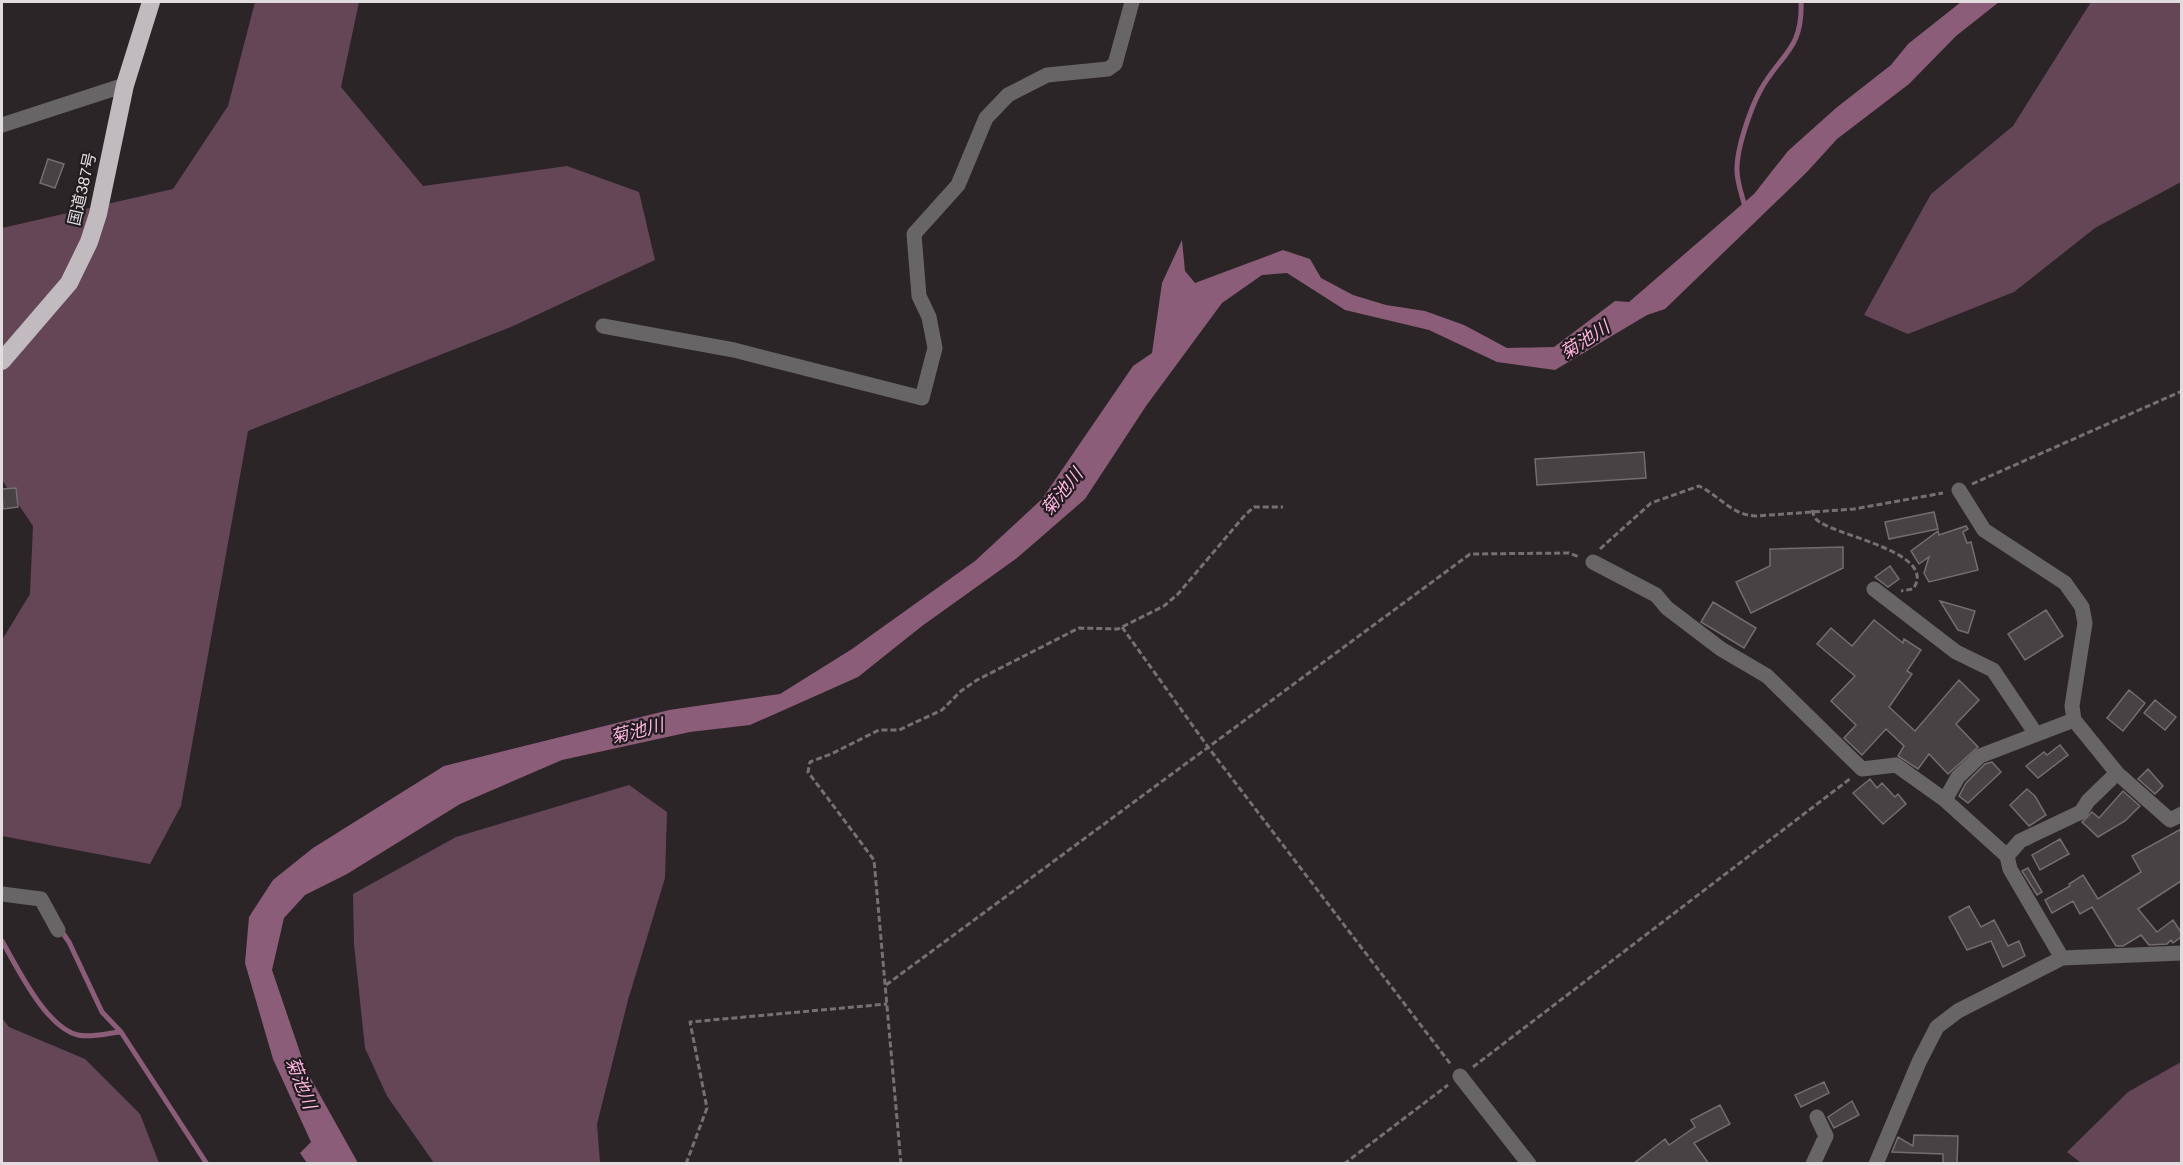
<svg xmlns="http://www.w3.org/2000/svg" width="2183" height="1165" font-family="Helvetica,'Noto Sans JP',sans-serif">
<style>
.green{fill:#644657}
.water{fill:#8c5d78}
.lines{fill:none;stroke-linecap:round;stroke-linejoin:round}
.stream{stroke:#8c5d78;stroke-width:5}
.building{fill:#484245;stroke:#736d70;stroke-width:1.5}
.path{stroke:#757073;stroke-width:3;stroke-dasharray:6 3;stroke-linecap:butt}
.minor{stroke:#676566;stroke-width:15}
.highway{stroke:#c1babe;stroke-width:18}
.labels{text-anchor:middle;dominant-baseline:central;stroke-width:4.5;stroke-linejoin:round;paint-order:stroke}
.street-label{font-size:16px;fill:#e1dddf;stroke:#211c1f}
.water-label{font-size:18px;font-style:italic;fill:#ffb4df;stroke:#211c1f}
</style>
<rect width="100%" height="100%" fill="#2b2528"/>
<path class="green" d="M255 2H359L341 87 423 186 567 166 639 192 655 260 513 326 248 431 181 806 150 864 2 836V640L30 594 33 526 2 480V228L173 189 228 106Z
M2091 2H2181V182L2095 228 2014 292 1908 334 1864 315 1931 194 2013 126Z
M629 785 667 812 665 878 628 1000 597 1124 600 1163H434L387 1096 365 1048 354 944 353 894 456 837Z
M2 1018 9 1027 85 1059 140 1114 159 1163H2Z
M2181 1062V1163H2081L2067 1152 2128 1092Z"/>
<path class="water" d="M1961 2H1999L1956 36 1909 84 1837 139 1807 172 1665 309 1647 315 1555 370 1497 362 1429 330 1345 310 1287 273 1262 275 1222 303 1146 406 1085 499 1017 558 922 626 858 677 750 725 690 732 562 760 460 804 347 874 305 895 284 918 272 970 306 1070 358 1163H307L300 1153 311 1142 273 1059 245 963 249 917 273 880 313 848 444 766 669 710 780 694 852 649 975 561 1042 499 1133 366 1152 353 1162 283 1182 240 1185 271 1195 283 1283 250 1310 259 1321 278 1353 295 1386 305 1425 311 1464 325 1507 348 1554 347 1615 301 1629 302 1754 194 1788 151 1836 108 1891 65 1908 44Z"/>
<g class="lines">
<path class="stream" d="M1745 207C1742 195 1737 182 1737 171 1736 150 1750 110 1760 91 1780 54 1803 50 1801 2
M60 929 69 942 102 1012 121 1032 207 1164
M2 941C17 967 46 1028 78 1035 91 1038 108 1033 121 1032"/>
</g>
<path class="building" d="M48 159 64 164 55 188 40 183Z
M1644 452 1646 478 1537 485 1535 459Z
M16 488 18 507 3 509 2 489Z
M1934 512 1938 529 1889 539 1885 522Z
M1966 526 1968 529 1963 532 1967 543 1971 542 1978 570 1929 582 1924 573 1929 557 1919 564 1911 551 1938 531 1939 535Z
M1843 547V568L1751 613 1736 582 1770 566V549Z
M1890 566 1899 579 1888 587 1875 577Z
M1940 601 1975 611 1968 633 1958 630Z
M1713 602 1756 628 1744 648 1701 622Z
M2046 610 2063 636 2025 660 2008 634Z
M1874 620 1903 643 1904 639 1921 650 1907 671 1912 674 1889 707 1915 731 1959 680 1979 700 1956 724 1978 747 1948 774 1929 754 1918 769 1898 756 1904 746 1886 729 1862 755 1844 738 1856 725 1831 701 1855 676 1817 644 1831 628 1852 646Z
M2129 690 2145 703 2123 731 2107 718Z
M2155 700 2176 717 2165 730 2144 713Z
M2060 745 2068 755 2038 778 2026 766 2044 752 2047 755Z
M1992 762 2001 772 1968 803 1959 796 1966 783 1985 764Z
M2148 769 2163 786 2155 794 2138 779Z
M1870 779 1877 788 1882 783 1895 797 1898 794 1906 804 1883 824 1853 793Z
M2027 789 2035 796 2046 815 2029 826 2010 805Z
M2123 791 2140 806 2125 821 2098 837 2082 822 2092 812 2099 818Z
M2181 829V881L2138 909 2157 932 2173 920 2181 932V937L2173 943 2171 940 2167 944 2149 945 2141 935 2123 946H2116L2092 907 2080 914 2073 901 2052 913 2045 900 2070 886 2069 884 2083 875 2098 899 2141 872 2132 856Z
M2060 839 2069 854 2040 870 2032 855Z
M2028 868 2042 892 2037 895 2022 871Z
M1969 906 1981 927 1994 920 2008 946 2019 941 2025 956 2003 967 1991 941 1967 950 1949 917Z
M1824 1082 1829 1093 1801 1107 1795 1095Z
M1852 1101 1859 1115 1834 1128 1828 1117Z
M1720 1105 1730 1124 1694 1143 1709 1164H1633L1665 1139 1669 1145 1695 1127 1691 1120Z
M1914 1135 1958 1136 1957 1164H1943V1154L1892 1152 1898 1137 1913 1146Z"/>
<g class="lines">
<path class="path" d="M1972 484 2182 391
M1812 510C1813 513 1814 517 1816 519 1829 535 1940 551 1913 589L1901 591
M1600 549 1651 503 1699 486C1720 496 1731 515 1756 516L1854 509 1943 493
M1122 627 1208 747 1452 1066
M886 985 1470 554 1569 553 1579 557
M1473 1067 1851 778
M686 1164 707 1108 690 1022 887 1004
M901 1164 874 860 808 772 810 762 831 754 879 730H899L942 710 961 691 977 680 1079 628 1118 629 1164 606 1178 594 1245 515 1254 507H1283
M1344 1164 1448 1085"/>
<path class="minor" d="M2 125 125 85
M603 326 734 350 922 398 935 348 929 317 919 296 914 234 958 185 986 118 1008 95 1047 75 1108 69 1115 64 1132 2
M1959 490 1984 530 2065 583 2082 607 2085 623 2072 706 2074 720 2117 773 2170 820 2182 814
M1593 562 1656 595 1667 608 1721 649 1767 676 1862 769 1896 765 1945 800 2007 856 2010 869 2062 958
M1874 589 1956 652 1993 670 2036 734
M1945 800 1958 777 1980 756 2074 720
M2007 856 2020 841 2081 812 2088 801 2117 773
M2 894 41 899 58 930
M1460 1076 1529 1164
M1813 1164 1826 1136 1817 1117
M1876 1164 1919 1062 1937 1027 1958 1011 2062 958 2182 953"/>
<path class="highway" d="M2 361 69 283 89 242 98 214 125 85 151 2"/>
</g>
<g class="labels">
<g class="street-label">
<text transform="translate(82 189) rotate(-77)">国道387号</text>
</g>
<g class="water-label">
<text transform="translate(1585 340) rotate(-33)">菊池川</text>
<text transform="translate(1062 492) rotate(-51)">菊池川</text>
<text transform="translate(637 731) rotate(-14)">菊池川</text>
<text transform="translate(301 1083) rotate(69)">菊池川</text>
</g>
</g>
<rect width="2183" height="1165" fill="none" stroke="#e1dddf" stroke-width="6"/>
</svg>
